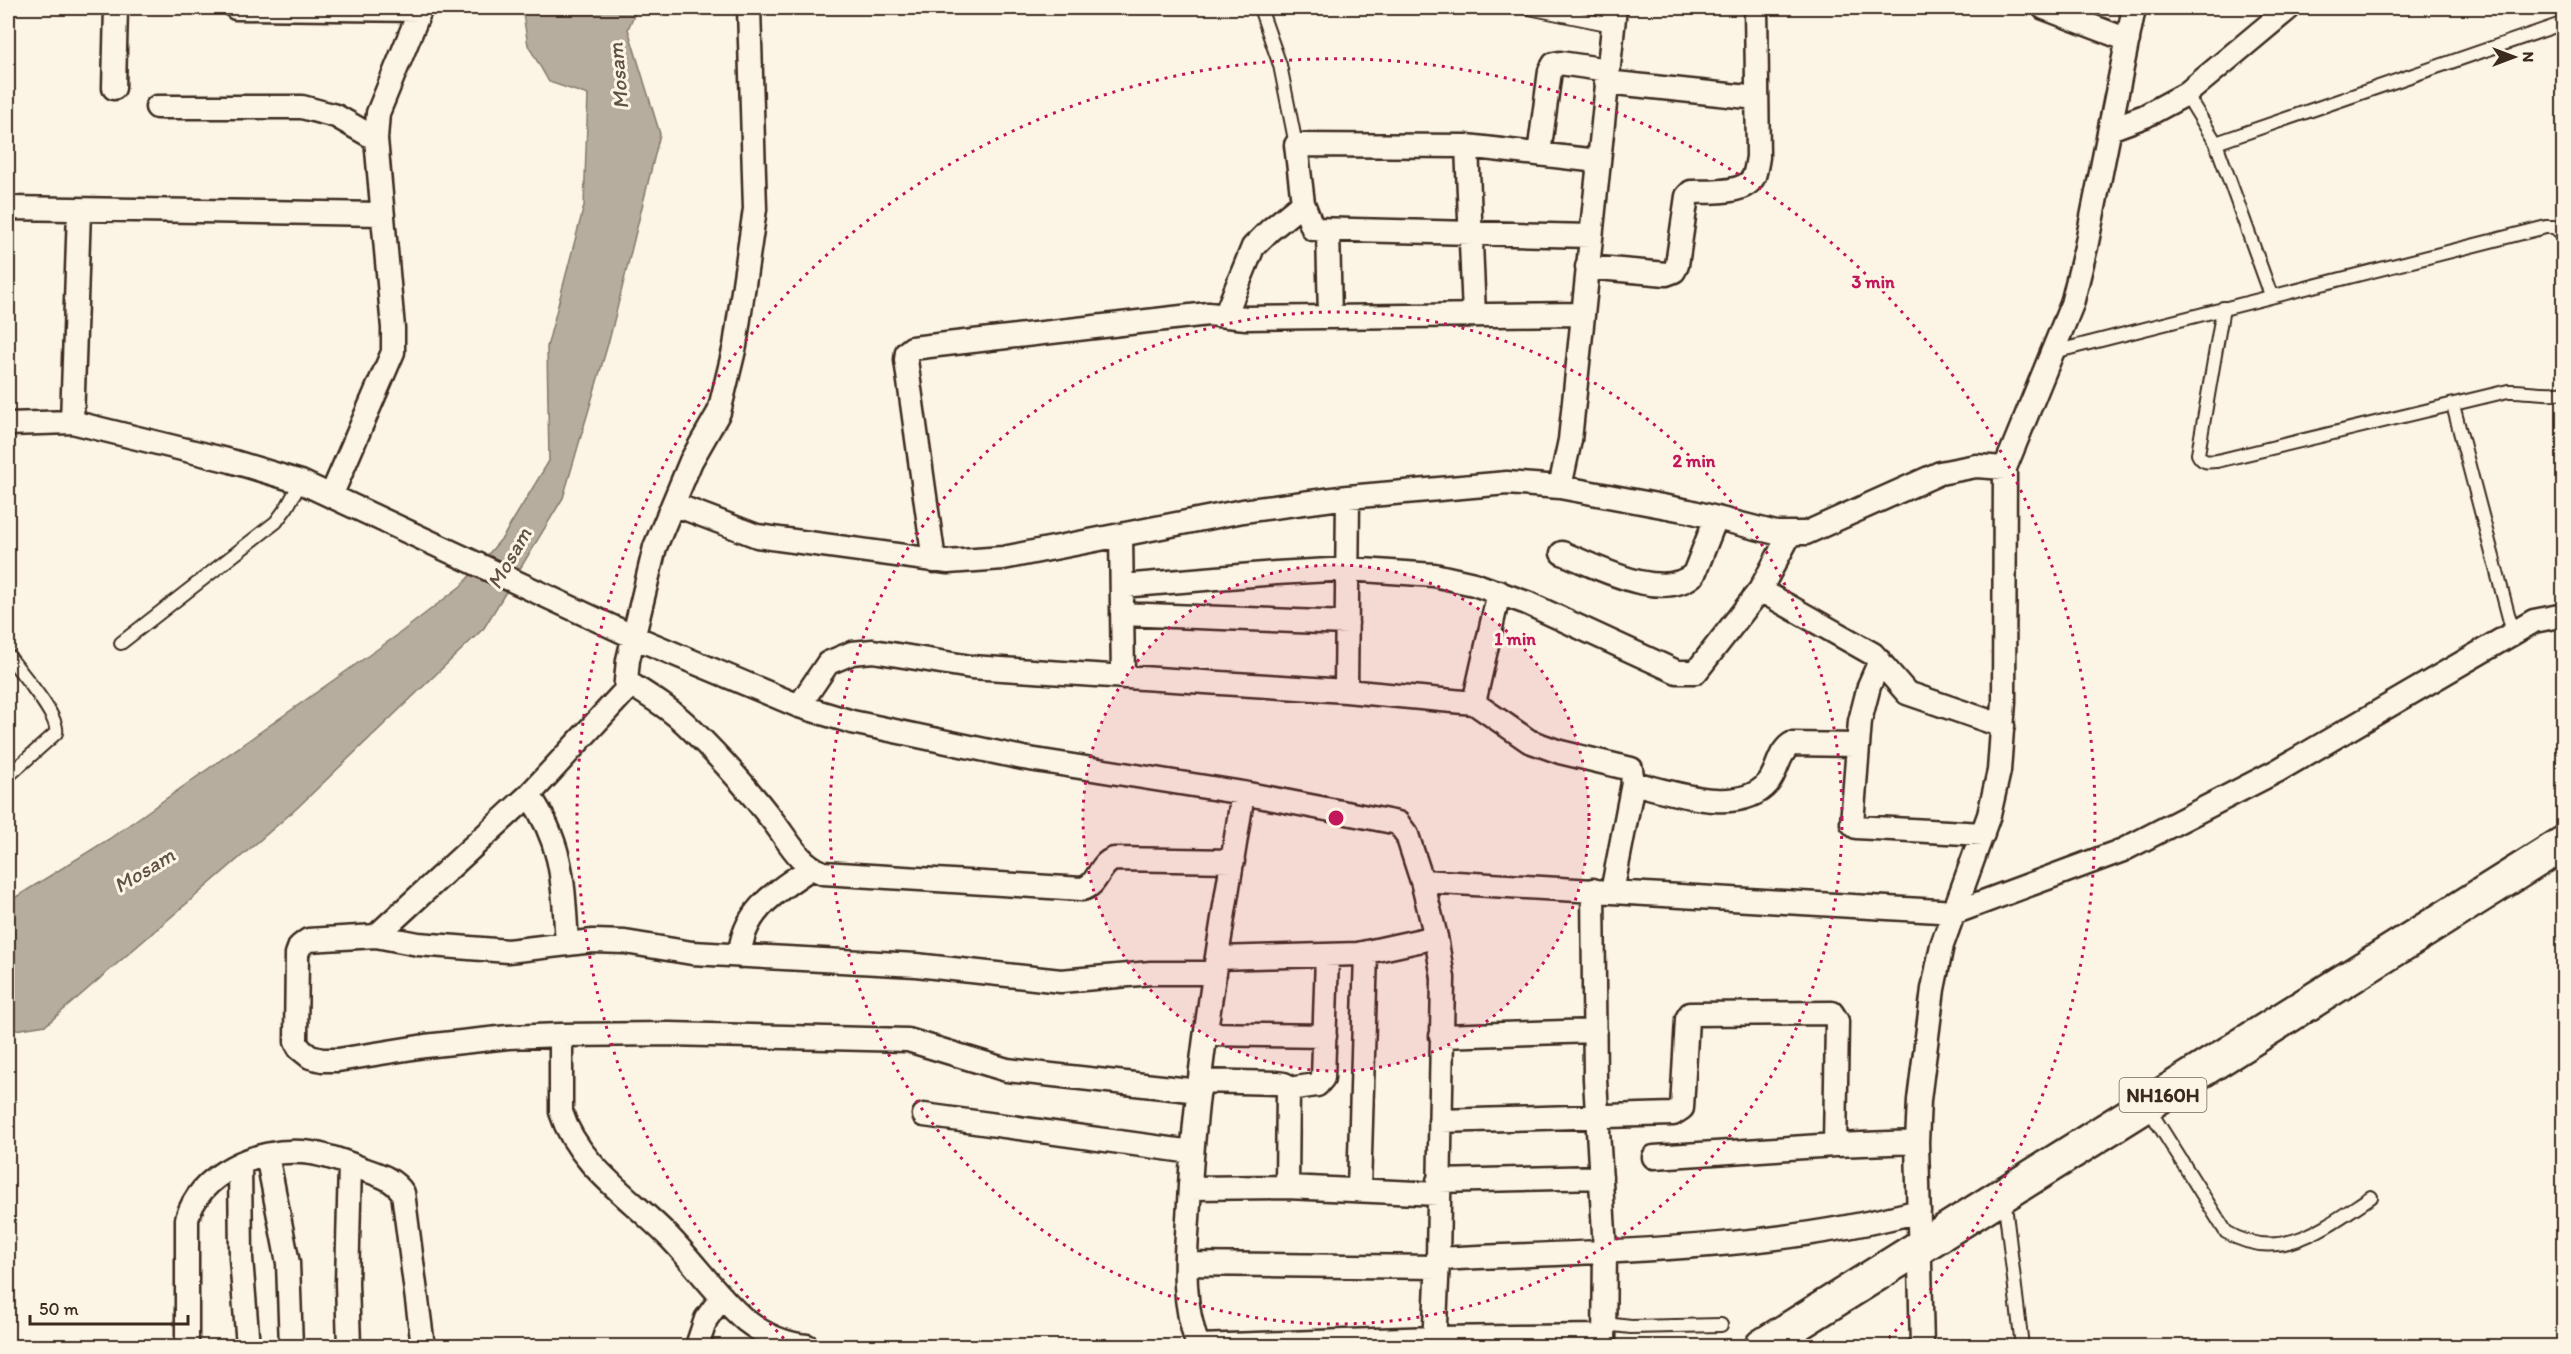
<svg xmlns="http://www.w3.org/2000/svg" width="2571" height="1354" font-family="Itim,sans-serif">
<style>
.water{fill:#b7ad9e;stroke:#85796b;stroke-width:1.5}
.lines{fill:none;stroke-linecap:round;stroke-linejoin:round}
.service-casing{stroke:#3b2a1e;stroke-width:16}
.minor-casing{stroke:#3b2a1e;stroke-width:27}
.trunk-casing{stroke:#3b2a1e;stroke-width:38}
.service{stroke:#fcf5e5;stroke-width:12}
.minor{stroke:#fcf5e5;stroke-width:22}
.trunk{stroke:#fcf5e5;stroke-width:33}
.ring{fill:none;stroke:#c2185b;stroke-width:3;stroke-dasharray:3 6}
.labels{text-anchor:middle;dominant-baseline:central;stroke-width:6;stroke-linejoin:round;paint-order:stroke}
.shield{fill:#fcf5e5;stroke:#75675a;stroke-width:1.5}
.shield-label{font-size:20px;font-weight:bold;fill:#3b2a1e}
.water-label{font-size:22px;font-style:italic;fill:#605144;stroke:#fcf5e5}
.centre{fill:#c2185b;stroke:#fcf5e5;stroke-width:3}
.ring-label{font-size:18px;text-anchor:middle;font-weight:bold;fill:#c2185b;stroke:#fcf5e5;stroke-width:6;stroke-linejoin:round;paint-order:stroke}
</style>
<rect width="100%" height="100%" fill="#fcf5e5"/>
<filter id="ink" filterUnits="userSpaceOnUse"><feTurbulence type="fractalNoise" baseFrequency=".0167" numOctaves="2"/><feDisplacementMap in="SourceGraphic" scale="12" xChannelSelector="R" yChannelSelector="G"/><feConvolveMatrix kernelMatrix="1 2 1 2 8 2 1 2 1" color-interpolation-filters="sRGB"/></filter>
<g filter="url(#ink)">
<path class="water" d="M522 8H637L628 29 660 134 610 337 563 498 484 628 296 809 46 1025 8 1031V902L109 839 396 636 461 586 503 537 549 461 547 347 584 206 588 95 549 82 528 45Z"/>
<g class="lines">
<defs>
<path id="service" d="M1260 8 1280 65 1296 145
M1529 8 1612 25
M2186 94 2216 143 2271 295
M2216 143 2564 23
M2223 308 2198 454C2202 463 2208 462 2217 461L2508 391C2526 390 2546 396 2564 392
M2054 352 2546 227H2554L2564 235
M2453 405 2513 633
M121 643 276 522 287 507 301 482
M8 655C19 671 60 716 56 733L8 776
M2147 1106 2226 1232C2281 1265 2326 1226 2371 1197
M2004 1196 2022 1346
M1605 1324 1631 1327 1721 1325"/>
<path id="minor" d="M236 8 420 10
M2044 8 2128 40
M1606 82 1757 98
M114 88 116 8
M157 107H302L336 116 376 139
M2110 129 2145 116 2186 94 2289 8
M1467 146 1474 315
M1539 154 1550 71 1554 64 1560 63 1608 70
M8 208 381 214
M1328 231 1330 317
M1590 236 1313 229 1303 203 1296 145 1467 146 1598 161
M1587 267 1666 274 1674 271 1677 265 1687 196 1691 192C1709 191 1745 195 1754 176 1756 170 1757 163 1758 157L1756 8
M1225 316 1253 247 1270 230 1303 203
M72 422 79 210
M8 424 72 422 231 461 301 482 634 637 799 706 852 722 1023 758 1243 793 1398 823 1407 835 1422 881 1956 912 2123 850 2277 771 2534 621 2564 615
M1560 487 1570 440 1615 8
M331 496 393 352V328L376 139 378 113 421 8
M673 504 757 536 948 562 1003 558 1243 511 1348 497 1507 483 1560 487 1689 511 1776 533H1806L1940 473 1976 466 2005 468
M1121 535 1123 677
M1562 553C1596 566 1662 603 1694 574L1716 518
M934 561 906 360 907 352 912 348 1208 314 1246 318 1583 314
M1122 586 1276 573 1348 569 1434 575 1474 584 1527 603 1677 672H1696L1760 590 1790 534
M1760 590 1873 654 1907 693 2003 726
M1122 614 1347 623
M1880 661 1869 686 1860 721 1852 823 1856 827 1983 834
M627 682C649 696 671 709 690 728 719 756 748 789 773 821 788 840 799 864 823 873L1082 889C1099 885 1098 864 1114 859L1233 861
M1346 691 1348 497
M1474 703 1499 592
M799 706 828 663 852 653 873 651 971 667 1346 691 1474 703 1529 741 1560 752 1631 769 1633 783 1612 892
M1633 783C1671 792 1739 817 1768 783 1778 771 1778 753 1791 744L1856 745
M529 795C564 845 563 884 567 943
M1422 881 1436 937 1443 978 1438 1259 1434 1346
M1593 890 1595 1079 1605 1250 1604 1346
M376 936 529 795 625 691 628 660 655 547 691 461 719 412 735 346 755 209 749 8
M740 956C742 911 777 891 811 868
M1217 958 1358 954 1436 937
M1206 1034 1325 1036
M561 1035V1112C578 1166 634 1200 671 1239 696 1265 717 1296 745 1320 763 1334 785 1344 807 1346
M1441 1036 1595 1031
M1200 1081 1277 1083 1284 1084 1288 1089 1287 1187
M1288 1089 1317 1085 1323 1078 1327 957
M1199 1091 1007 1070 908 1040 669 1034 561 1035 508 1037 425 1046 338 1060H322L310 1057 300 1049 296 1042 297 954 300 946 308 940 376 936 418 944 508 951 593 941 625 942 692 953 916 965 1061 981 1151 973H1215
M924 1115 1192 1152
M1440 1121 1673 1114 1682 1108 1687 1019 1690 1014 1832 1013 1837 1021 1835 1145 1917 1142
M267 1155 288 1263 291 1346
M1654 1157 1835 1145
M240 1165 241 1258 248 1346
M1438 1181 1601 1177
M1190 1188 1287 1187 1438 1194
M1359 1189 1366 953
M1438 1259C1599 1251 1763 1252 1919 1211
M1186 1264 1438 1267
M187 1346V1219C200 1173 257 1149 302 1152 321 1153 343 1161 360 1168 377 1174 393 1178 403 1193L423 1346
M349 1346 347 1283 350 1164
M697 1346 706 1319 722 1297
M1198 1346C1180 1296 1186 1255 1189 1203 1196 1065 1222 929 1243 793
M1198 1346 1434 1338 1604 1336
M1922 1346 1917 1142 1919 1100 1933 989 1942 945 1989 815 1999 771 2004 702 2005 468 2072 304 2086 247 2134 8"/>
<path id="trunk" d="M1762 1346 2564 843"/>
</defs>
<use href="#service" class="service-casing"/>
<use href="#minor" class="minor-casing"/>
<use href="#trunk" class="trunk-casing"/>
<use href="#service" class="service"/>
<use href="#minor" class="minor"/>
<use href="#trunk" class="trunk"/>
</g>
</g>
<circle cx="1336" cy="818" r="253" fill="#c2185b" fill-opacity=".12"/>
<g class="ring">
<circle cx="1336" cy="818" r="253"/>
<circle cx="1336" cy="818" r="506"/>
<path d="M790 1345A759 759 0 1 1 1882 1345"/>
</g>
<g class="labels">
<rect class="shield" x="2119.5" y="1078" width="87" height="34" rx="4.5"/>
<g class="shield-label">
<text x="2163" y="1095">NH160H</text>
</g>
<g class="water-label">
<text transform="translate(618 76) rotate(-95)">Mosam</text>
<text transform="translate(509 558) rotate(-60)">Mosam</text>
<text transform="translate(144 870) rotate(-31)">Mosam</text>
</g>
</g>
<circle cx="1336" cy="818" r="9" class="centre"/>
<g class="ring-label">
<text x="1873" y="288">3 min</text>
<text x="1694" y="467">2 min</text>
<text x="1515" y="645">1 min</text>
</g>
<rect width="2571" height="1354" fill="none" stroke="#fcf5e5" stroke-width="30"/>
<rect x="15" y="15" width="2541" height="1324" fill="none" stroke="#3b2a1e" stroke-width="2" filter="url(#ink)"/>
<g transform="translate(2514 57) rotate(90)" stroke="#fcf5e5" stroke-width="4.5" paint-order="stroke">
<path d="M0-4.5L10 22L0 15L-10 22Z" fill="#3b2a1e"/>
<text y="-9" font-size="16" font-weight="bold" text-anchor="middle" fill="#3b2a1e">N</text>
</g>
<path d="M30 1315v9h158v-9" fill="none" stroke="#3b2a1e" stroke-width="3"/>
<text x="39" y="1315" font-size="18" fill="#3b2a1e" stroke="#fcf5e5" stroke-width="4.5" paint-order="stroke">50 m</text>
</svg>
